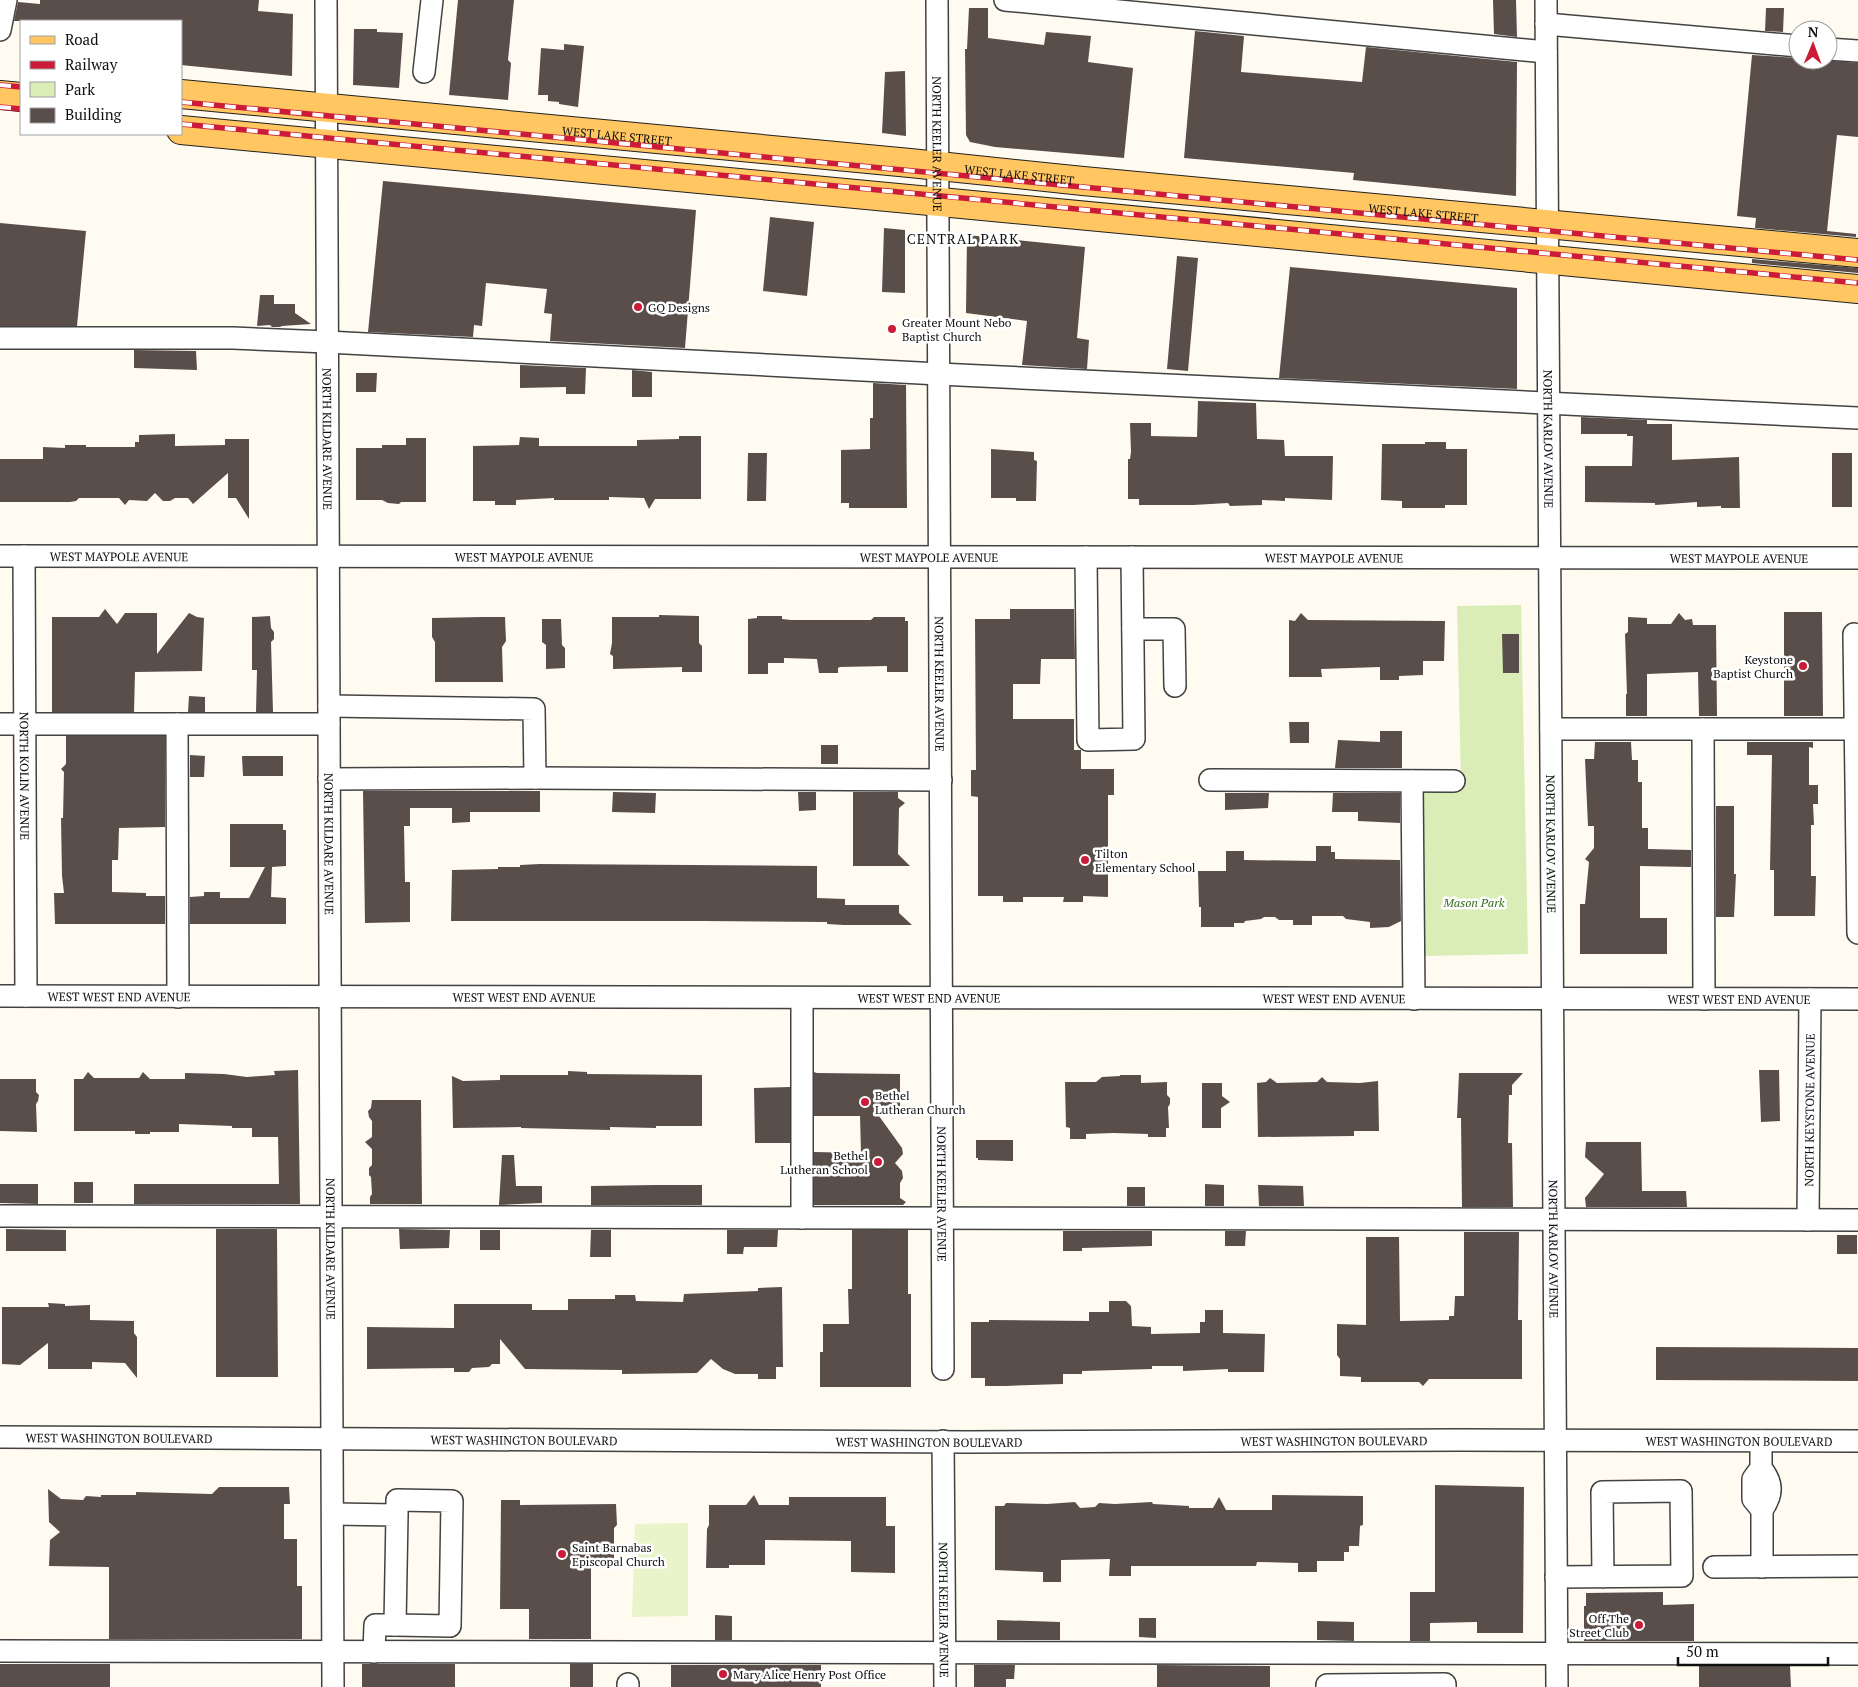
<svg xmlns="http://www.w3.org/2000/svg" width="1858" height="1687" font-family="'PT Serif',serif">
<style>
.green{fill:#daedb7}
.pitch{fill:#eaf4ca}
.building{fill:#594e4a}
.lines{fill:none;stroke-linecap:round;stroke-linejoin:round}
.minor-casing{stroke:#424242;stroke-width:24}
.major-casing{stroke:#202020;stroke-width:30}
.minor{stroke:#fff;stroke-width:21}
.major{stroke:#ffc661;stroke-width:28}
.rail-casing{stroke:#cb1b38;stroke-width:5.5}
.rail{stroke:#fff;stroke-width:4;stroke-dasharray:11;stroke-linecap:butt}
.poi-dot{fill:#cb1b38;stroke:#fff;stroke-width:2}
.labels{text-anchor:middle;dominant-baseline:central;stroke-width:5;stroke-linejoin:round;paint-order:stroke}
.street-label{font-size:12px;fill:#0f0f0f;stroke:#fff}
.poi-label{font-size:12px;fill:#0f0f0f;stroke:#fff;text-anchor:start}
.park-label{font-size:12px;font-style:italic;fill:#356d19;stroke:#fff}
.neighbourhood-label{font-size:14px;letter-spacing:1px;fill:#0f0f0f;stroke:#fff}
</style>
<rect width="100%" height="100%" fill="#fffbf1"/>
<path class="green" d="M1521 605 1528 954 1423 956 1420 786 1461 784 1457 606Z"/>
<path class="pitch" d="M688 1523V1616L632 1617 635 1524Z"/>
<path class="building" d="M40 0H259L258 11 293 14 292 76 181 65V21H14L18 2 40 4Z
M458 0H514L508 60 511 63 508 100 449 95Z
M1493 0H1516L1517 37 1494 34Z
M969 8H988V38L1044 45 1046 32 1091 36 1088 62 1133 68 1124 158 995 147 970 142 966 135 965 49H967Z
M1766 8H1784L1783 32 1765 31Z
M354 29H377V32L403 33 399 88 353 85Z
M1195 31 1244 36 1241 72 1362 82 1366 47 1517 62 1516 196 1353 180 1354 173 1184 158Z
M564 44 584 46 578 107 559 104V102L548 101V95H538L541 48 564 50Z
M1752 55 1798 58V60H1823L1858 63V137L1837 135 1827 231 1856 234V237L1755 228 1756 218 1737 216Z
M905 71 906 136 882 133 885 72Z
M383 181 696 210 685 348 550 341 552 314 544 313 547 289 486 283 482 326 474 325 473 337 368 332Z
M770 217 814 222 807 296 763 291Z
M0 223 86 231 77 326H0Z
M884 228 905 230V293L882 292Z
M967 235 1085 247 1077 338 1089 340 1087 369 1022 365 1027 321 966 313Z
M1177 256 1198 258 1188 371 1167 369Z
M1752 259 1858 268V273L1752 263Z
M1290 267 1517 288V389L1279 378Z
M260 295H274V304H295V313L311 324 282 326 280 327H272L270 325 257 326Z
M134 350 196 351 197 370 134 368Z
M520 365 586 368 585 394H566V387L520 388Z
M632 370 652 372V397H632Z
M356 373H377L376 392H356Z
M873 383 906 385 907 508H849V503H841V450L870 449V418H873Z
M1198 401 1256 403 1257 439 1284 440 1285 456H1333L1332 500 1285 498V501L1262 500V505L1230 506 1228 503 1193 505H1139V499H1128V459H1130L1131 452 1130 423H1151V436L1197 437Z
M1581 417 1647 420V424H1672V460L1739 457 1740 508H1721V506L1697 507V502L1655 505V503L1585 502V466H1632L1633 436H1627V434H1581Z
M175 434V446L225 445V439H249V519L236 498H228V473L193 504 188 498H175L170 501H163L155 493 147 501 129 500 125 505 119 498H79L76 501 70 502H0V459H43V447L65 448V445H86V447H135V442H139V435Z
M679 436H701V499H655L649 509 644 498 609 497V500H554V498L516 500V505H495V501H473V446L519 445 520 437 539 438V446H637V440L679 439Z
M406 438H426V502H401L399 504 388 503 382 500H356V448H382V445H406Z
M1425 442H1446V449H1467V505H1445V508H1402V501L1381 500 1382 444H1425Z
M991 449 1034 452V460L1037 461 1036 501H1016V498H991Z
M748 453H767L766 501H747Z
M1832 453H1852V507H1832Z
M105 609 117 624 125 613H157V654L189 613 197 617 204 618 202 671 135 672 134 712H52V617H99Z
M1010 609H1074L1075 659H1041L1040 684H1013V719H1074V750H1081V769H1114V795H1108V897L1083 896V902H1063L1064 897H1023V902H1003V896H978V797L971 796V770H976L975 619H1010Z
M1784 612H1822L1823 716H1784Z
M1301 613 1308 620 1445 621 1444 661H1423V675L1399 676V680H1380V667L1321 669 1322 677H1289V620L1295 621Z
M1679 613 1685 620 1692 619 1693 625H1716L1717 716H1699L1698 672 1647 674V716H1626V694H1627L1625 634 1628 632V617L1647 618V624H1671Z
M659 615 699 616V643L702 646V672H682V667L613 669V656L610 654 612 643V617H659Z
M270 616 271 628 274 632V639L271 642 273 712H256L257 670H252V617Z
M757 616H782V619L791 620H871L874 617H905V621H908V672H887V666L840 667 838 668V673H819L817 659 784 658V663H768V674H748V619L757 618Z
M483 617H505L506 641 502 647 503 682H435V642L432 637V618Z
M542 619H561L562 645 565 648V668L546 669V645L542 642Z
M1502 634H1519V673H1503Z
M189 696 205 697V712H188Z
M1289 722H1309V743H1290Z
M1380 731H1402V768H1335L1338 740 1380 742Z
M66 736H165V827L119 828 118 860H112V892L146 893V896H165V924H55L54 893H64L62 876 61 818H63L64 772 61 769 66 764Z
M1595 742H1631L1632 760H1638V782H1642V828H1648V849L1691 850V867L1640 866V918H1667V954H1580V904H1585L1589 862 1585 859 1594 848V826H1588L1585 759H1594Z
M1747 742H1813V748L1809 747V785H1818V804H1813L1814 825H1811V876H1816L1815 916H1774V870H1770L1772 755H1747Z
M821 745H838V764H821Z
M190 755 205 756 204 777H190Z
M242 756H283V776H243Z
M363 791H540V812H470V822L452 823V808H410V826H404L405 882H410V922L365 923Z
M613 792 656 793 655 813 612 812Z
M798 792H816V810L799 811Z
M853 792H898V798L905 803 899 808 898 854 910 866H853Z
M1225 793H1269L1268 808 1225 810Z
M1333 793H1400V823L1358 821V812H1332Z
M1716 806H1734V874H1736L1734 917H1716Z
M230 824H283V830H286V866L272 867 271 897 286 898V924H190V897L204 896V892H220V898H249L265 867H230Z
M1316 846H1331V852H1335V859L1400 860 1401 921 1389 927 1370 928V922L1346 919 1343 916H1312V925H1293V920H1279L1275 917H1264L1261 919 1245 921 1244 923H1234V927H1201V907H1199L1198 871H1226V851H1244V860L1316 861Z
M540 864 817 866V898L845 899V905H899V913L912 925H844L827 924V922L704 921H451L452 870 498 869V867H520V865Z
M298 1070 300 1204H134V1184H279L278 1137H252V1128H232V1126L179 1124V1132H150V1134H135V1131H74V1079H83L88 1072 94 1078H139L143 1072 150 1079H185V1073L224 1074 247 1077 275 1075 274 1071Z
M1759 1070H1779L1780 1121 1761 1122Z
M568 1071 587 1072V1074L702 1075V1126H656V1128L610 1127V1130L521 1128V1127L453 1128 452 1076 463 1081 500 1080V1075H568Z
M814 1072 817 1073 900 1074V1116H879L902 1148 903 1154 895 1163 902 1171 903 1178 900 1183V1198L906 1202 903 1205H814V1152L861 1153 860 1116H814Z
M1459 1073H1523L1512 1085V1095H1509L1508 1143H1512L1513 1207H1462L1461 1118H1457Z
M1120 1075H1141V1083L1167 1082V1095L1170 1098V1104L1168 1107 1169 1128H1166V1137H1148V1134L1113 1133 1086 1134V1139H1070V1128L1066 1127 1065 1082H1096L1102 1077 1120 1076Z
M1322 1077 1327 1082 1360 1083 1378 1081 1379 1131H1354V1136L1258 1137 1257 1083 1266 1082 1270 1078 1277 1083 1317 1082Z
M0 1079H36V1092L39 1095 38 1101 36 1104 37 1132 0 1131Z
M1202 1083H1222V1096L1230 1102 1221 1108V1128H1202Z
M790 1087V1143H755L754 1088Z
M372 1100H421L422 1204H370V1197L372 1194 371 1177 369 1175V1168L372 1165V1149L365 1142 372 1137V1121L369 1117 368 1111 371 1108Z
M976 1140H1013V1161L978 1160V1158H976Z
M1586 1142H1641L1642 1191H1686L1687 1207H1586L1585 1198 1604 1174 1585 1157Z
M502 1155H514L516 1186H542V1203L499 1205Z
M74 1182H93V1203H74Z
M0 1184H38V1204L0 1203Z
M1205 1184 1224 1185V1206H1205Z
M655 1185H702V1205H591V1186Z
M1258 1185 1303 1186 1304 1206H1259Z
M1127 1187H1145V1206H1127Z
M6 1229 66 1230V1251H6Z
M216 1229H277L278 1377H216Z
M399 1229 450 1230 449 1248 400 1249Z
M480 1230H500V1250H480Z
M591 1230H611V1257H590Z
M727 1230H778L777 1247H744L743 1254H727Z
M852 1230H908V1294H911V1387H820V1352H823V1324H849L848 1289H852Z
M1063 1231H1152V1246L1082 1248V1251H1063Z
M1225 1231H1246L1245 1246H1225Z
M1464 1232H1519L1518 1320H1522V1379H1429L1423 1386 1419 1382H1361V1377L1340 1376V1359L1337 1355V1324L1366 1325V1237H1399L1400 1321 1449 1320V1316H1454L1455 1296H1464Z
M1837 1235H1857V1254H1837Z
M782 1287 783 1367H776V1379H758V1374H735L723 1369 711 1359 697 1373 622 1374V1370L525 1369 500 1339V1364H492L489 1367 472 1368 469 1372H454V1368L367 1369V1327L454 1328V1304H532V1310H568V1299H615V1295H635L636 1301 683 1302 684 1294 758 1291V1288Z
M1109 1301H1126L1131 1306 1132 1326 1151 1327V1334L1200 1333V1322H1205V1310H1223V1333L1265 1334 1264 1372H1228V1369L1183 1371V1366H1152V1369L1082 1371V1374H1063V1384L1005 1386H985V1378H971V1322H989V1320L1089 1321V1312H1109Z
M48 1303 65 1304V1306L90 1305V1320L134 1321V1333L137 1337V1378L125 1363 92 1362V1369H48V1343L20 1365 2 1364V1307H49Z
M1656 1347 1858 1348V1381L1656 1380Z
M1435 1485 1524 1487 1523 1633H1477V1622L1430 1623V1641H1410V1592H1435Z
M219 1487H289L290 1504H284V1539H297V1586H302V1639H109V1567L49 1566 50 1540 60 1532 49 1522 48 1489 61 1499 83 1500 86 1496 101 1497V1495H136V1492L212 1494Z
M754 1495 759 1505H789V1497H886V1526H895V1573L851 1572V1541L765 1540V1565H729V1568H706L707 1529 709 1525V1505H746Z
M1272 1495 1363 1496V1525L1360 1526 1359 1546H1349V1552H1344V1561H1317V1572H1298V1563L1257 1562 1256 1566H1131V1576H1109L1110 1559 1061 1560V1582H1043V1572L995 1570V1506H1004L1006 1503 1047 1504 1075 1502 1080 1508 1095 1507 1099 1503 1115 1504 1152 1502 1153 1504 1189 1506V1508H1213L1219 1497 1226 1510H1272Z
M501 1500H520V1505L616 1504 617 1525 614 1528V1560L605 1568H591V1639H529V1609H500Z
M1663 1592V1605L1694 1604V1641H1584V1606H1586V1593Z
M715 1615 732 1616V1640H715Z
M1139 1618H1156V1638L1139 1637Z
M997 1620 1060 1622V1640H997Z
M1317 1621 1354 1622V1641L1317 1640Z
M0 1664H110V1687H0Z
M362 1664H455V1687H362Z
M570 1664H593V1687H570Z
M671 1665H821V1687H671Z
M974 1665H1015L1014 1679H1006V1687H974Z
M1157 1665 1270 1666V1687H1157Z
M1699 1666H1790L1791 1687H1699Z"/>
<g class="lines">
<defs>
<g id="minor">
<path id="s1" d="M326 0 333 1687"/>
<path id="s2" d="M937 0 943 1369"/>
<path d="M1005 0 1546 52"/>
<path id="s3" d="M1546 0 1557 1687"/>
<path d="M1546 24 1798 46"/>
<path d="M0 30 6 0"/>
<path d="M1828 49 1858 51"/>
<path d="M424 72 432 0"/>
<path d="M0 338H233L327 342 939 374 1858 418"/>
<path id="s4" d="M0 556 1858 558"/>
<path id="s5" d="M24 556 26 996"/>
<path d="M1086 557 1088 740 1134 739 1132 557"/>
<path d="M1133 629H1174L1175 686"/>
<path d="M1854 634 1858 933"/>
<path d="M329 706 534 709 535 778"/>
<path d="M0 724H329"/>
<path d="M177 724 178 997"/>
<path d="M1551 729H1858"/>
<path d="M1703 729 1704 999"/>
<path d="M329 779 535 778 941 780"/>
<path d="M1210 780 1454 781"/>
<path d="M1412 781 1414 999"/>
<path id="s6" d="M0 996 1858 999"/>
<path d="M802 998V1218"/>
<path d="M0 1216 1858 1220"/>
<path id="s7" d="M1808 1220 1810 999"/>
<path id="s8" d="M0 1437 968 1442 1461 1440 1858 1441"/>
<path id="s9" d="M943 1441 945 1687"/>
<path d="M1761 1468C1773 1483 1773 1494 1762 1510L1753 1499V1479L1761 1468V1441"/>
<path d="M1762 1510V1567"/>
<path d="M333 1514 397 1515 395 1625 450 1626 452 1501 397 1500V1515"/>
<path d="M1714 1567 1858 1566"/>
<path d="M1556 1577 1682 1576 1681 1491 1602 1492 1603 1577"/>
<path d="M0 1651 1858 1654"/>
<path d="M374 1652 375 1625H395"/>
<path d="M628 1687V1684"/>
<path d="M1327 1687V1685L1445 1684V1687"/>
</g>
<g id="major">
<path id="s10" d="M181 94 910 163 1083 181 1858 253"/>
<path d="M0 95 21 97"/>
<path d="M181 130 1858 289"/>
</g>
</defs>
<use href="#minor" class="minor-casing"/>
<use href="#major" class="major-casing"/>
<use href="#minor" class="minor"/>
<use href="#major" class="major"/>
<defs>
<path id="rail" d="M0 85 21 87
M181 102 1858 260
M0 107 21 109
M181 124 1858 283"/>
</defs>
<use href="#rail" class="rail-casing"/>
<use href="#rail" class="rail"/>
</g>
<g class="poi-dot">
<circle cx="638" cy="307" r="5"/>
<circle cx="892" cy="329" r="5"/>
<circle cx="1803" cy="666" r="5"/>
<circle cx="1085" cy="860" r="5"/>
<circle cx="865" cy="1102" r="5"/>
<circle cx="878" cy="1162" r="5"/>
<circle cx="562" cy="1554" r="5"/>
<circle cx="1639" cy="1625" r="5"/>
<circle cx="723" cy="1674" r="5"/>
</g>
<g class="labels">
<g class="street-label">
<text stroke="none"><textPath href="#s10" startOffset="438">WEST LAKE STREET</textPath></text>
<text stroke="none"><textPath href="#s2" startOffset="144">NORTH KEELER AVENUE</textPath></text>
<text stroke="none"><textPath href="#s10" startOffset="842">WEST LAKE STREET</textPath></text>
<text stroke="none"><textPath href="#s10" startOffset="1248">WEST LAKE STREET</textPath></text>
<text stroke="none"><textPath href="#s1" startOffset="439">NORTH KILDARE AVENUE</textPath></text>
<text stroke="none"><textPath href="#s3" startOffset="439">NORTH KARLOV AVENUE</textPath></text>
<text stroke="none"><textPath href="#s4" startOffset="119">WEST MAYPOLE AVENUE</textPath></text>
<text stroke="none"><textPath href="#s4" startOffset="524">WEST MAYPOLE AVENUE</textPath></text>
<text stroke="none"><textPath href="#s4" startOffset="929">WEST MAYPOLE AVENUE</textPath></text>
<text stroke="none"><textPath href="#s4" startOffset="1334">WEST MAYPOLE AVENUE</textPath></text>
<text stroke="none"><textPath href="#s4" startOffset="1739">WEST MAYPOLE AVENUE</textPath></text>
<text stroke="none"><textPath href="#s2" startOffset="684">NORTH KEELER AVENUE</textPath></text>
<text stroke="none"><textPath href="#s5" startOffset="220">NORTH KOLIN AVENUE</textPath></text>
<text stroke="none"><textPath href="#s1" startOffset="844">NORTH KILDARE AVENUE</textPath></text>
<text stroke="none"><textPath href="#s3" startOffset="844">NORTH KARLOV AVENUE</textPath></text>
<text stroke="none"><textPath href="#s6" startOffset="119">WEST WEST END AVENUE</textPath></text>
<text stroke="none"><textPath href="#s6" startOffset="524">WEST WEST END AVENUE</textPath></text>
<text stroke="none"><textPath href="#s6" startOffset="929">WEST WEST END AVENUE</textPath></text>
<text stroke="none"><textPath href="#s6" startOffset="1334">WEST WEST END AVENUE</textPath></text>
<text stroke="none"><textPath href="#s6" startOffset="1739">WEST WEST END AVENUE</textPath></text>
<text stroke="none"><textPath href="#s7" startOffset="110">NORTH KEYSTONE AVENUE</textPath></text>
<text stroke="none"><textPath href="#s2" startOffset="1194">NORTH KEELER AVENUE</textPath></text>
<text stroke="none"><textPath href="#s1" startOffset="1249">NORTH KILDARE AVENUE</textPath></text>
<text stroke="none"><textPath href="#s3" startOffset="1249">NORTH KARLOV AVENUE</textPath></text>
<text stroke="none"><textPath href="#s8" startOffset="119">WEST WASHINGTON BOULEVARD</textPath></text>
<text stroke="none"><textPath href="#s8" startOffset="524">WEST WASHINGTON BOULEVARD</textPath></text>
<text stroke="none"><textPath href="#s8" startOffset="929">WEST WASHINGTON BOULEVARD</textPath></text>
<text stroke="none"><textPath href="#s8" startOffset="1334">WEST WASHINGTON BOULEVARD</textPath></text>
<text stroke="none"><textPath href="#s8" startOffset="1739">WEST WASHINGTON BOULEVARD</textPath></text>
<text stroke="none"><textPath href="#s9" startOffset="169">NORTH KEELER AVENUE</textPath></text>
</g>
<g class="poi-label">
<text x="648" y="307">GQ Designs</text>
<text x="902" y="322">Greater Mount Nebo<tspan x="902" dy="14">Baptist Church</tspan></text>
<text x="1793" y="659" text-anchor="end">Keystone<tspan x="1793" dy="14">Baptist Church</tspan></text>
<text x="1095" y="853">Tilton<tspan x="1095" dy="14">Elementary School</tspan></text>
<text x="875" y="1095">Bethel<tspan x="875" dy="14">Lutheran Church</tspan></text>
<text x="868" y="1155" text-anchor="end">Bethel<tspan x="868" dy="14">Lutheran School</tspan></text>
<text x="572" y="1547">Saint Barnabas<tspan x="572" dy="14">Episcopal Church</tspan></text>
<text x="1629" y="1618" text-anchor="end">Off The<tspan x="1629" dy="14">Street Club</tspan></text>
<text x="733" y="1674">Mary Alice Henry Post Office</text>
</g>
<g class="park-label">
<text x="1474" y="902">Mason Park</text>
</g>
<g class="neighbourhood-label">
<text x="963" y="238">CENTRAL PARK</text>
</g>
</g>
<rect x="20" y="20" width="162" height="115" fill="#ffffff" stroke="#9f9f9f"/>
<rect x="30" y="36" width="25" height="8" fill="#ffc661" stroke="#9f9f9f"/>
<text x="65" y="45" font-size="15" fill="#0f0f0f">Road</text>
<rect x="30" y="61" width="25" height="8" fill="#cb1b38" stroke="#9f9f9f"/>
<text x="65" y="70" font-size="15" fill="#0f0f0f">Railway</text>
<rect x="30" y="82" width="25" height="15" fill="#daedb7" stroke="#9f9f9f"/>
<text x="65" y="95" font-size="15" fill="#0f0f0f">Park</text>
<rect x="30" y="108" width="25" height="15" fill="#594e4a" stroke="#9f9f9f"/>
<text x="65" y="120" font-size="15" fill="#0f0f0f">Building</text>
<g transform="translate(1813 45) rotate(1)"><circle r="24" fill="#ffffff" stroke="#9f9f9f"/>
<path d="M0-4L9 19L0 12L-9 19Z" fill="#cb1b38"/>
<text y="-8" font-size="14" font-weight="bold" text-anchor="middle" fill="#0f0f0f">N</text>
</g>
<path d="M1678 1657v8h150v-8" fill="none" stroke="#0f0f0f" stroke-width="2.5"/>
<text x="1686" y="1657" font-size="15" fill="#0f0f0f" stroke="#ffffff" stroke-width="4" paint-order="stroke">50 m</text>
</svg>
